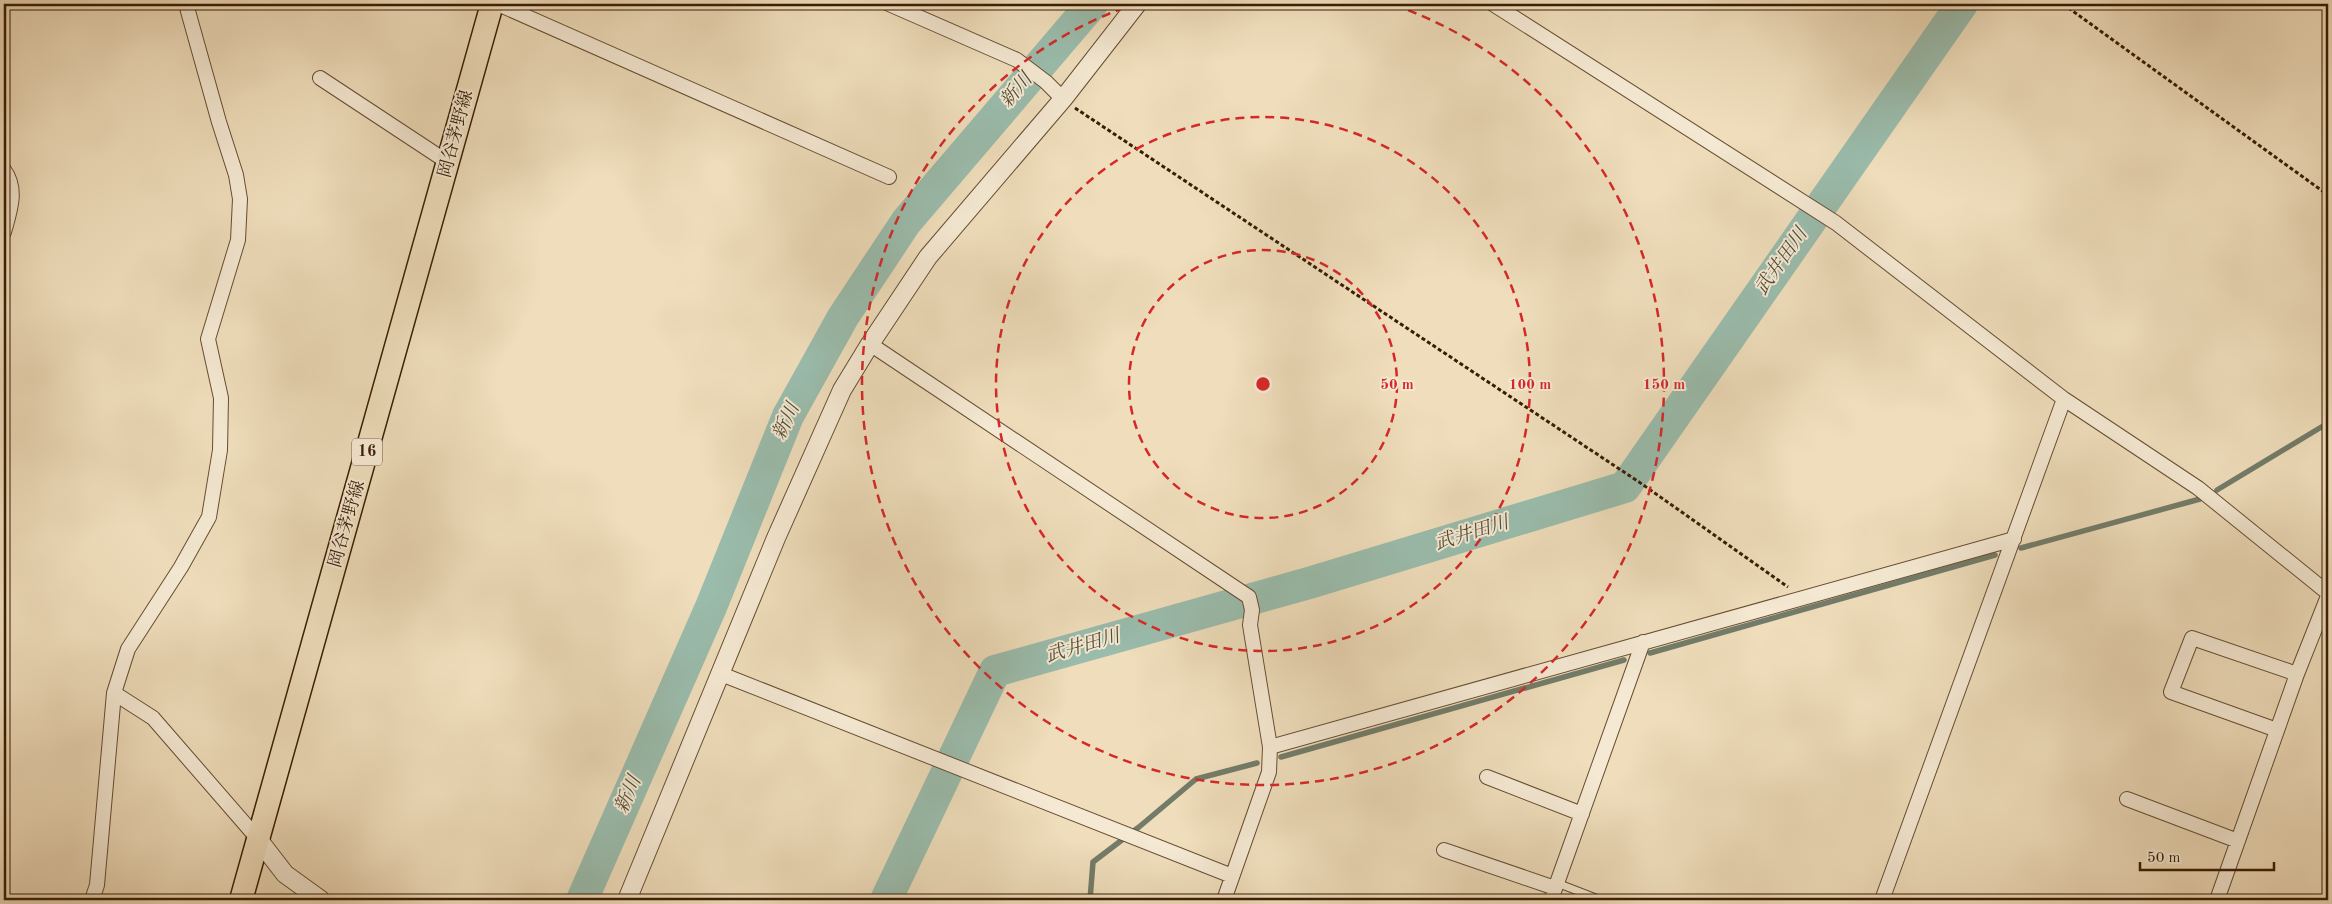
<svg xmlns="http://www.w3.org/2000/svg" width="2332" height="904" font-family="'Old Standard TT','Noto Serif JP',serif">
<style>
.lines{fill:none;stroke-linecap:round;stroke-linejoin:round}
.stream{stroke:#737c69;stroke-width:5.5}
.river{stroke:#9abcac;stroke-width:32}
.service-casing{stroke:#664d32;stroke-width:9}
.minor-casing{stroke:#664d32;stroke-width:16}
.tertiary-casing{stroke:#664d32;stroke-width:20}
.primary-casing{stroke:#391d04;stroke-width:25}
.path{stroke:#391d04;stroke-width:3;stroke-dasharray:4 2.5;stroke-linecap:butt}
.service{stroke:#f5e9d3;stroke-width:7}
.minor{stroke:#f5e9d3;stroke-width:14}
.tertiary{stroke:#f5e9d3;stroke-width:18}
.primary{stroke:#efddbb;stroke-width:22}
.ring{fill:none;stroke:#d62828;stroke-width:2.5;stroke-dasharray:9 6}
.labels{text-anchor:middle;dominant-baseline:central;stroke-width:4;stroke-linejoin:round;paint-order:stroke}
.shield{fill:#f5e9d3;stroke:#715a42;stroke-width:1}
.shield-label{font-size:16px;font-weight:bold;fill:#391d04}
.street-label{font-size:18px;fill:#391d04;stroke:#f5e9d3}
.water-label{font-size:19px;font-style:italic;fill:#564d36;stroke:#f5e9d3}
.centre{fill:#d62828;stroke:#f5e9d3;stroke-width:2.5}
.ring-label{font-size:15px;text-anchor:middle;font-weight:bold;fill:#d62828;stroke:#f5e9d3;stroke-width:4;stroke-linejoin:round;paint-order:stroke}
</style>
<rect width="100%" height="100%" fill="#efddbb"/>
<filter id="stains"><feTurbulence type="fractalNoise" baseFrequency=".004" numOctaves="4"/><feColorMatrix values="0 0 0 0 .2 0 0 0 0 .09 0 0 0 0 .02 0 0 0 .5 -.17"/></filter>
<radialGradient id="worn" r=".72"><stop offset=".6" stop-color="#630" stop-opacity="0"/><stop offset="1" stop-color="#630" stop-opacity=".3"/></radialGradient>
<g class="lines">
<path class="stream" d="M2217 490 2328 423
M2021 548 2200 499
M1650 653 1995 555
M1281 757 1624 660
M1090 900 1093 862 1139 827 1196 779 1257 763"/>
<path class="river" d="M582 900 711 607 788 416 843 317 906 222 1092 4
M886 900 995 671 1309 583 1625 487 1962 4"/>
<defs>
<path id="service" d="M1557 883 1601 900"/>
<path id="minor" d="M498 4 889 177
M889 4 1017 60 1046 82 1063 99
M1493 4 1836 223 2064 399 2198 488 2328 593
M320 78 449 163
M4 170C18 189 10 211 4 232
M870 344 1249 597 1252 610 1250 625 1270 747 1269 772 1224 900
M721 674 1232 876
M114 693 153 718 258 839
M2277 730 2171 692 2192 638 2297 674
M1270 747 2014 539
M1487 777 1582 814
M2127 799 2238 841
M1444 850 1555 888
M92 900 97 885 114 693 128 649 181 567 209 517 220 450 221 398 208 339 238 240 240 199 236 175 219 122 186 4
M1551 900 1643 642
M1882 900 2064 399
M2217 900 2297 674 2328 596"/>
<path id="tertiary" d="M258 839 285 874 321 900
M627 900 776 538 842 390 870 344 928 257 1063 99 1137 4"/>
<path id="primary" d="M241 900 492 4"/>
</defs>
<use href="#service" class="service-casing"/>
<use href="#minor" class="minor-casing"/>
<use href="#tertiary" class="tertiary-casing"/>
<use href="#primary" class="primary-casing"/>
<path class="path" d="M2063 4 2328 195
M1075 108 1639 482 1788 587"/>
<use href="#service" class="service"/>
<use href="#minor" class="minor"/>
<use href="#tertiary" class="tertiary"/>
<use href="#primary" class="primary"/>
</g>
<g class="ring">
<circle cx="1263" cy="384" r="134"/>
<circle cx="1263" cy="384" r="267"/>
<path d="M1394 5A401 401 0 1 1 1132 5"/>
</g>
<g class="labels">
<rect class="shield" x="352" y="438.5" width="30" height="27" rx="4"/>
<g class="shield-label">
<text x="367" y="452">16</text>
</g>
<g class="street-label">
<text transform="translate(456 134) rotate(-75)">岡谷茅野線</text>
<text transform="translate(347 524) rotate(-74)">岡谷茅野線</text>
</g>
<g class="water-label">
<text transform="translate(1017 91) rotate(-50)">新川</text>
<text transform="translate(1782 262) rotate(-55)">武井田川</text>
<text transform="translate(787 422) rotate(-65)">新川</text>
<text transform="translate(1472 534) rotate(-17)">武井田川</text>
<text transform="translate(1083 647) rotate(-16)">武井田川</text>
<text transform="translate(629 795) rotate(-66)">新川</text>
</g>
</g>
<circle cx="1263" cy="384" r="8" class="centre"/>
<g class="ring-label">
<text x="1397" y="389">50 m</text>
<text x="1530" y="389">100 m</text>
<text x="1664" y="389">150 m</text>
</g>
<rect width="2332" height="904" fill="none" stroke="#efddbb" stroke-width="20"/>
<rect x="5" y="5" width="2322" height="894" fill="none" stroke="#391d04" stroke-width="2.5"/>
<rect x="10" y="10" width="2312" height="884" fill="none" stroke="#391d04"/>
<path d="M2140 862v8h134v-8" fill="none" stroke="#391d04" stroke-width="2.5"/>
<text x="2147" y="862" font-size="15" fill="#391d04" stroke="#f5e9d3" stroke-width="4" paint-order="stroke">50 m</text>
<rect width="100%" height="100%" filter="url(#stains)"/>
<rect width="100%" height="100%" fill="url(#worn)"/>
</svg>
